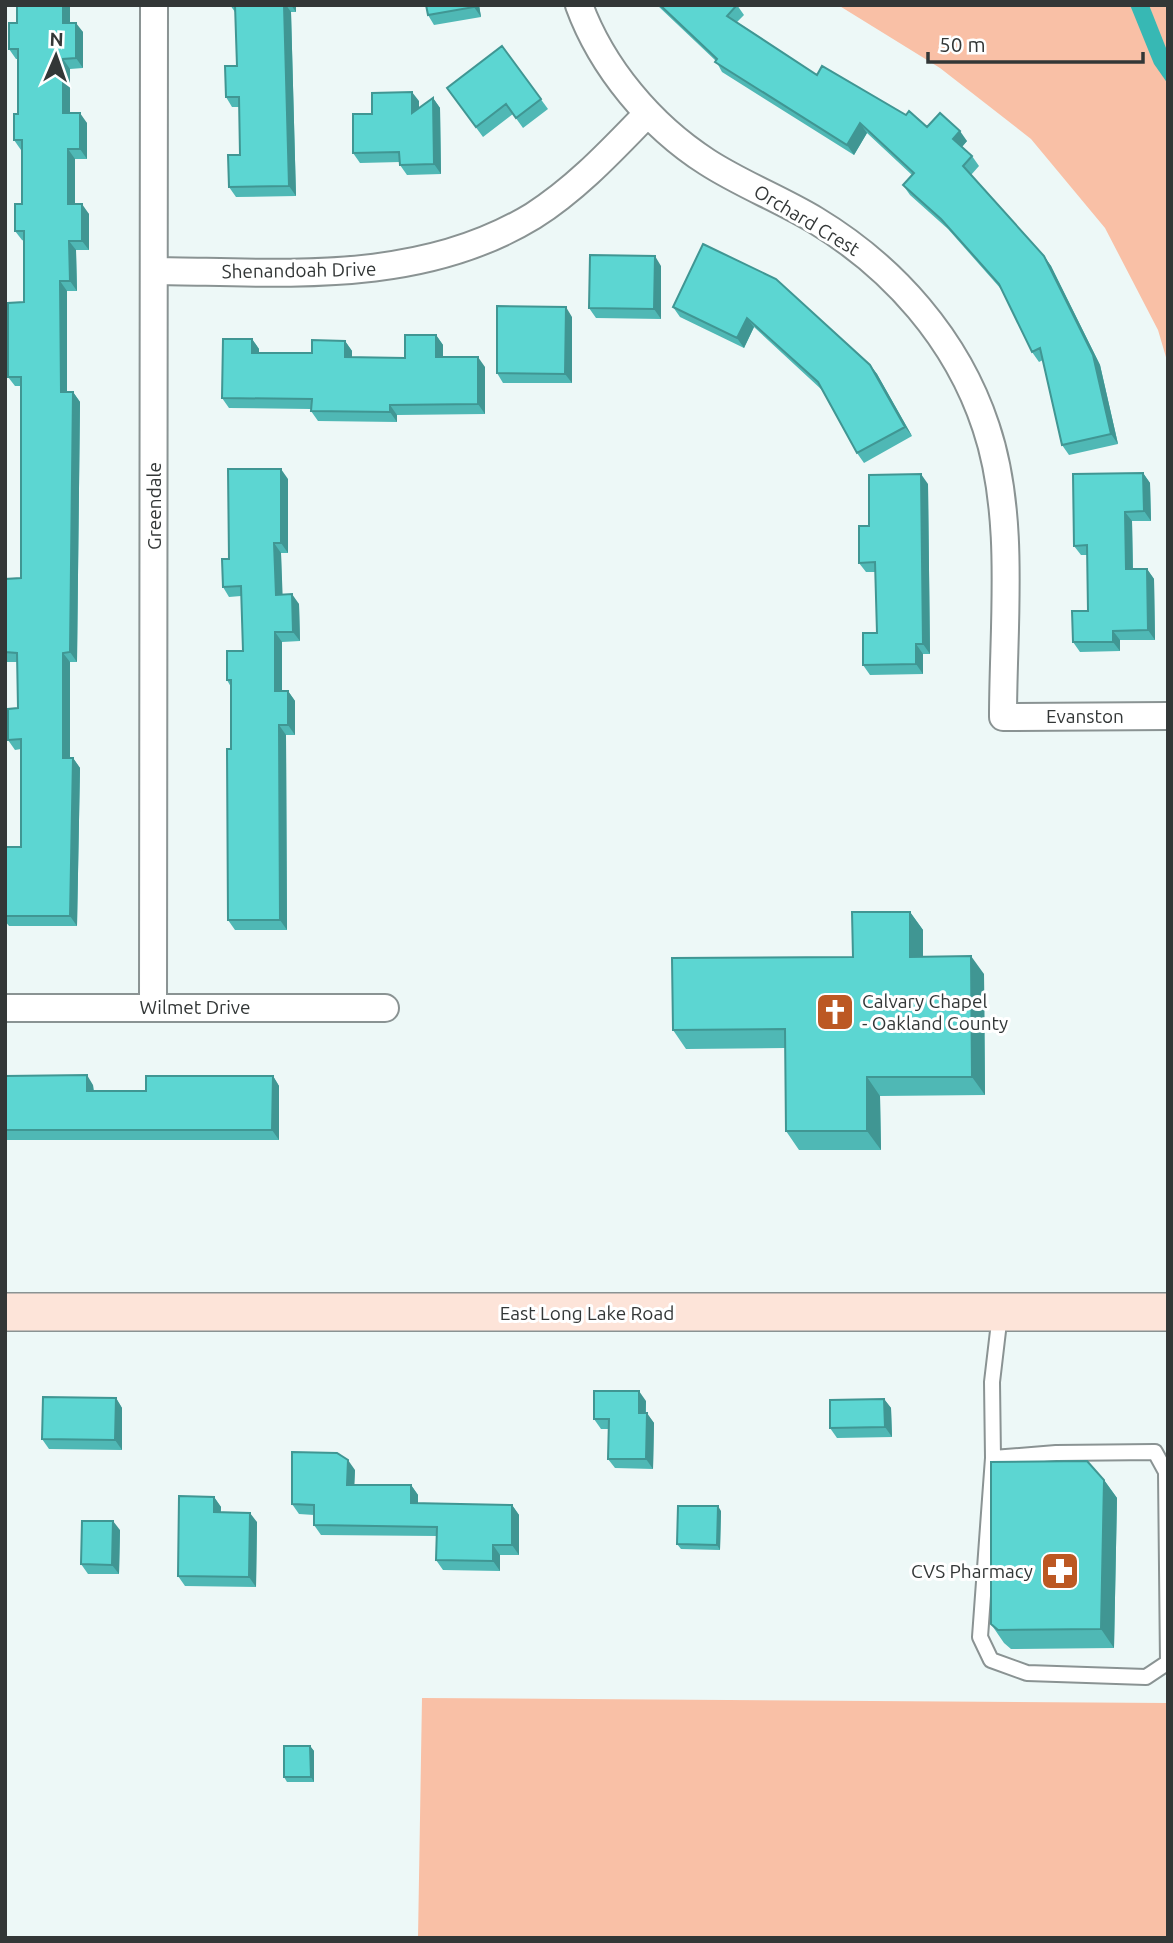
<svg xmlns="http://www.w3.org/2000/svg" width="1173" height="1943" font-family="Ubuntu,sans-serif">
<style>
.green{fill:#f9c0a6}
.water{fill:#37b8b4}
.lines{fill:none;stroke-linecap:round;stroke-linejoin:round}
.lane-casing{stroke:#8a9393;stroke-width:18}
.street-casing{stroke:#8a9393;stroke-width:30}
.secondary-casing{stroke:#8a9393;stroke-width:40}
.lane{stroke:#fff;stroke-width:14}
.street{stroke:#fff;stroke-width:26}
.secondary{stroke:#fde4d9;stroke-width:37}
.wall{fill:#4fb8b5}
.shaded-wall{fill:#409693}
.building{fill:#5cd6d2;stroke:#409693;stroke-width:2}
.labels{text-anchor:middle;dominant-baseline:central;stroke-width:6;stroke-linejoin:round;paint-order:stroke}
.street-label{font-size:19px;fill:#333737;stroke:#fff}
.poi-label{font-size:19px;fill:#333737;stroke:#fff;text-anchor:start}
</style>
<rect width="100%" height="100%" fill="#edf8f7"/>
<path class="green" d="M838 5H1168V364L1158 330 1105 228 1031 139 940 68Z
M422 1698 1168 1703V1938H418Z"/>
<path class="water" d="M1130 5H1149L1168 53V84L1154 64Z"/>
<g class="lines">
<defs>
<path id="lane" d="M1000 1314 992 1382 993 1458 980 1637 991 1660 1027 1673 1146 1677 1167 1663
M993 1458 1056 1453 1155 1452 1166 1472 1168 1663"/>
<path id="street" d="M579 5C602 68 651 126 707 162 741 184 780 199 815 220 893 267 957 339 986 427 1016 516 1003 624 1003 717L1168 716
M154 271C283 272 418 286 533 216 577 188 612 150 648 113
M153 1007 154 5
M5 1008H385"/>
<path id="secondary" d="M5 1312H1168"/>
</defs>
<use href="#lane" class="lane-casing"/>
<use href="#street" class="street-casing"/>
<use href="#secondary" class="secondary-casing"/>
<use href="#lane" class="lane"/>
<use href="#street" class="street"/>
<use href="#secondary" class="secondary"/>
</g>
<path class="wall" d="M230 5H296V12H291L296 196 236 197 229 187 240 155 239 107H232L226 97 237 66 235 12Z
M479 5 481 17 434 25 428 15Z
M657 5H737L744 15 737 22 817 75 927 127 967 141 962 147 972 156 979 166 971 175 1044 256 1051 266 1100 365 1118 444 1069 455 1062 445 1043 360 1039 362 1032 352 1001 289 948 229 910 195 903 185 912 175 867 133 854 155 722 72 716 61Z
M17 23H70L83 32V68L70 69V113L87 123V159H75V204L89 214V250H76L77 291H67V392H73L80 402 77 662H70V758H73L80 768 77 926H9L5 921V847H21V749L15 750 8 740 18 708 17 662H6L5 661V579L21 578V386H15L8 377 24 302V241L22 240 15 231 22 204V150H21L14 140 18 114V59H16L9 49Z
M502 46 548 109 523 128 513 114 483 137 447 88Z
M433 98 440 108 441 174 407 175 400 165V162L360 163 353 153 419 101V108Z
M703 244 870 365 877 374 912 436 864 463 857 453 822 390 754 327 744 348 680 317 673 307Z
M661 266V319L596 318 589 308Z
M572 317V383H503L497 373Z
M436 335 443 345V357L485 367V414L397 415V422L318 421 311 411V409L229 408 222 398 252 339 259 349V353H312L345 341 352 351V357L405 358Z
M1143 473 1150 483 1151 521H1132L1133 569H1147L1154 579 1155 640H1120V651L1080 652 1073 642 1088 611 1087 555H1081L1074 546Z
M288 479V553H281L282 595 299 604 300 641 282 642V691H288L295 701V735H286L287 930H235L228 920 231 687 227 680 243 651 241 596 229 597 223 587 229 559Z
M928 484 930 654H923V674L870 675 863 665 877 633 876 572H866L859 563 869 526Z
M910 912 923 930V956L984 974 985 1095 880 1096 881 1150H799L786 1131 785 1048 686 1049 673 1030 853 957Z
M5 1076 93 1085 94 1091H146L273 1076 279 1086V1140H5Z
M116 1398 122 1408V1450L49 1449 42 1439Z
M884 1399 891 1408 892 1437 837 1438 830 1428Z
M646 1401V1413L654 1423 653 1469 615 1468 608 1459 609 1429H601L594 1419Z
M355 1470 354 1485H411L418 1495V1503L512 1505 519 1515V1555H500V1571L443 1570 436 1560 437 1536 321 1535 314 1525V1515L299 1514 292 1504Z
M1104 1480 1117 1498 1114 1648 1011 1649 1004 1643 991 1624Z
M214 1497 221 1507V1512L257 1522 256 1587 185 1586 178 1576Z
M721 1511 720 1550 681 1549 677 1544Z
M120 1530 119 1574H88L81 1564Z
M310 1746 314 1751V1782H287L284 1777Z"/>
<path class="shaded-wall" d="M63 5H70V32L63 23Z
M284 5H286L291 12 296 196 289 186Z
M291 5H296V12Z
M474 5H479L481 17 474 7Z
M76 23 83 32V68L76 58Z
M63 59 70 69V123L63 113Z
M412 92 419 101V123L412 113Z
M433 98 440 108 441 174 434 164Z
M80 113 87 123V159L80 149Z
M860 123 867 133 854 155 847 145Z
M960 131 967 141 960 149 953 139Z
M68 149 75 159V214L68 204Z
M82 204 89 214V250L82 241Z
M69 241 76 250 77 291 70 281Z
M655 256 661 266V319L654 309Z
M1044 256 1051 266 1100 365 1118 444 1111 434Z
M60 281 67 291V402L61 392Z
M566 307 572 317V383L565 374Z
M747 318 754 327 744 348 737 338Z
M436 335 443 345V367L436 357Z
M252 339 259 349V363L252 353Z
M345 341 352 351V367L345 357Z
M478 357 485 367V414L478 404Z
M870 365 877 374 912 436 905 427Z
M73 392 80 402 77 662 70 652Z
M390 405 397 415V422L390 412Z
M281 469 288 479V553L281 543Z
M1143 473 1150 483 1151 521 1144 511Z
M921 474 928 484 930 654 923 644Z
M1125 512 1132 521 1133 579 1126 569Z
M274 543 281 553 283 605 276 595Z
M1147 569 1154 579 1155 640 1148 630Z
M292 594 299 604 300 641 293 632Z
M1113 631 1120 640V651L1113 642Z
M275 632 282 642V701L275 691Z
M916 644 923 654V674L916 664Z
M63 653 70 662V768L63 758Z
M288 691 295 701V735L288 725Z
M279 725 286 735 287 930 280 920Z
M73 758 80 768 77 926 70 916Z
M910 912 923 930V975L910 957Z
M971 956 984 974 985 1095 972 1077Z
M87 1075 93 1085 94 1101 87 1091Z
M273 1076 279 1086V1140L272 1130Z
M867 1077 880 1096 881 1150 867 1131Z
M639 1391 646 1401 645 1423 639 1413Z
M116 1398 122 1408V1450L115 1440Z
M884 1399 891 1408 892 1437 885 1427Z
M647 1413 654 1423 653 1469 646 1459Z
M348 1460 355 1470 354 1494 347 1485Z
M1104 1480 1117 1498 1114 1648 1101 1629Z
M411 1485 418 1495V1513L411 1503Z
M214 1497 221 1507 220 1522 214 1512Z
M512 1505 519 1515V1555L512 1545Z
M718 1506 721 1511 720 1550 717 1545Z
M250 1513 257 1522 256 1587 249 1577Z
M113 1521 120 1530 119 1574 112 1565Z
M493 1545 500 1555V1571L493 1561Z
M310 1746 314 1751V1782L311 1777Z"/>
<path class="building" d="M17 5H63V23H76V58L63 59V113H80V149H68V204H82V241H69L70 281H60L61 392H73L70 652 63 653V758H73L70 916H5V847H21V739L8 740V709L18 708 17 653 5 652V579L21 578V377H8V303L24 302V231H15V204H22V140H14V114H18V49H9V23H17Z
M235 5H284L289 186 229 187 228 155H240L239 97H226L225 66H237Z
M426 5H474V7L428 15Z
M660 5H737L727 16 817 75 822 66 906 115 909 111 927 127 940 113 960 131 953 139 972 156 963 166 1044 256 1093 355 1111 434 1062 445 1040 348 1032 352 999 284 941 219 903 185 914 173 860 123 847 145 715 62 717 59Z
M502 46 541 99 516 118 506 104 476 127 447 88Z
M412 92V113L433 98 434 164 400 165 399 152 353 153V114H372V93Z
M703 244 776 279 870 365 905 427 857 453 818 382 747 318 737 338 673 307Z
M590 255 655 256 654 309 589 308Z
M497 306 566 307 565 374 497 373Z
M405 335H436V357H478V404L390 405V412L311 411 312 399 222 398 223 339H252V353H312V340L345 341V357L405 358Z
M228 469H281V543H274L276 595 292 594 293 632H275V691H288V725H279L280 920H228L227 749H231V680H227V651H243L241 586 223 587 222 559H229Z
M1143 473 1144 511 1125 512 1126 569H1147L1148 630 1113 631V642H1073L1072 611H1088L1087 545 1074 546 1073 474Z
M921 474 923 644H916V664L863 665V633H877L875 562 859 563V526H869V475Z
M852 912H910V957L971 956 972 1077H867V1131H786L785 1029 673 1030 672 958 853 957Z
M87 1075V1091H146V1076H273L272 1130H5V1076Z
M594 1391H639V1413H647L646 1459H608L609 1419H594Z
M43 1397 116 1398 115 1440 42 1439Z
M884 1399 885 1427 830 1428V1400Z
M292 1452 337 1453 348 1460 347 1485H411V1503L512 1505V1545H493V1561L436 1560 437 1527 314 1525V1505L292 1504Z
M1087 1461 1104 1480 1101 1629 998 1630 991 1624V1462Z
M179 1496 214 1497V1512L250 1513 249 1577 178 1576Z
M678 1506H718L717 1545 677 1544Z
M82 1521H113L112 1565 81 1564Z
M284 1746H310L311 1777H284Z"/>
<defs>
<symbol id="church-square" viewBox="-11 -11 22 22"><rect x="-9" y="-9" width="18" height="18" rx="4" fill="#bc5823" stroke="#fff"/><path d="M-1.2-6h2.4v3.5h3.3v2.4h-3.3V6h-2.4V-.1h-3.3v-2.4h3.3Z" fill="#fff"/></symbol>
<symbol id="pharmacy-square" viewBox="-11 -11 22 22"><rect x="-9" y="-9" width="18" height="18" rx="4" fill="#bc5823" stroke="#fff"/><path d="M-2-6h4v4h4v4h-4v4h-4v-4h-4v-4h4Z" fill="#fff"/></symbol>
</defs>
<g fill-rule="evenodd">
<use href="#church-square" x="813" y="990" width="44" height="44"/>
<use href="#pharmacy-square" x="1038" y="1549" width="44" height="44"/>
</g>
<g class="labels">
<g class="street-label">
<text transform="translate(807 220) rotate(31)">Orchard Crest</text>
<text transform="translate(299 270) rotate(-1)">Shenandoah Drive</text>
<text transform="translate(154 506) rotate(-90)">Greendale</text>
<text x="1085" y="716">Evanston</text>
<text x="195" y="1007">Wilmet Drive</text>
<text x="587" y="1313">East Long Lake Road</text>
</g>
<g class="poi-label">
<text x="862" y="1001">Calvary Chapel<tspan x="862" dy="22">- Oakland County</tspan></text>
<text x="1033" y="1571" text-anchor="end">CVS Pharmacy</text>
</g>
</g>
<rect width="1173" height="1943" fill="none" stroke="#333737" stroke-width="14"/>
<g transform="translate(56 56) rotate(2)" stroke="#ffffff" stroke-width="5" paint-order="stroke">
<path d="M0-5L12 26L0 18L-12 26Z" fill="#333737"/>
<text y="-10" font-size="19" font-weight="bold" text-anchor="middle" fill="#333737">N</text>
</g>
<path d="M928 52v10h215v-10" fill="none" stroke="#333737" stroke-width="3.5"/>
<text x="939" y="52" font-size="21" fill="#333737" stroke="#ffffff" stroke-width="5" paint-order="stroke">50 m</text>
</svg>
